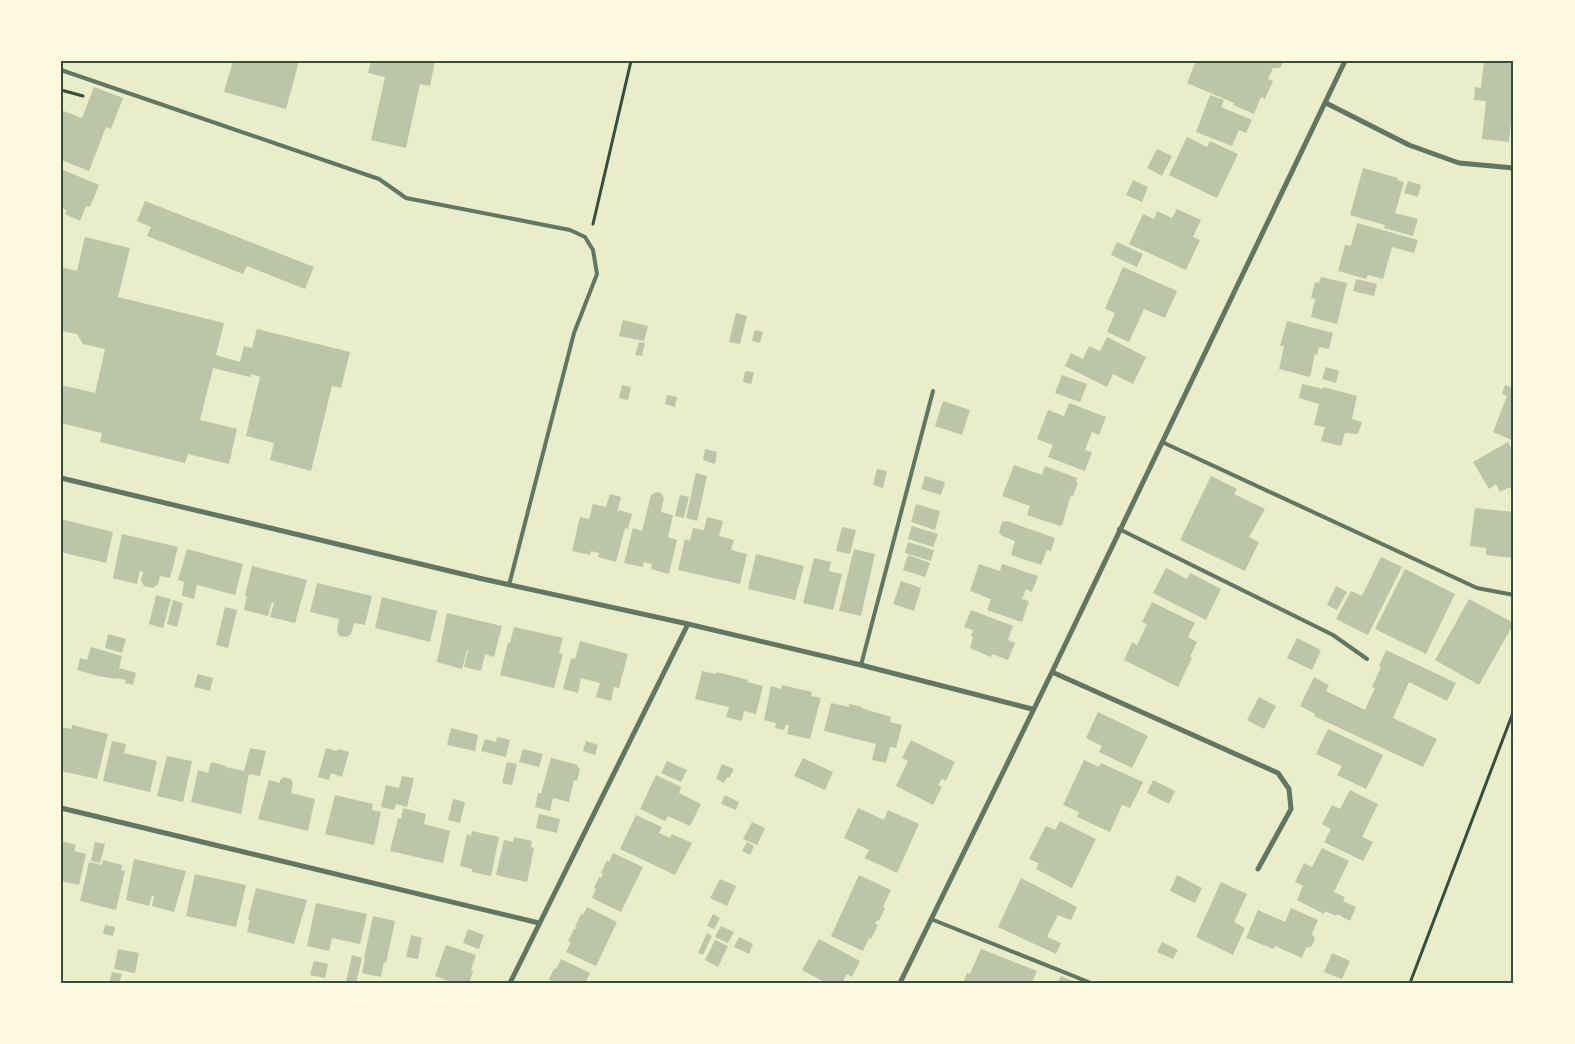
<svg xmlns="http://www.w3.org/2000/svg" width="1575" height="1044" font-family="Jost,sans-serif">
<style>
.building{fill:#bcc5a7}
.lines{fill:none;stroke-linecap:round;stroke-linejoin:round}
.path{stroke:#344e41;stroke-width:3}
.service{stroke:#617663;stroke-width:4}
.minor{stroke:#617663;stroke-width:5}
.neatline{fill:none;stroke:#344e41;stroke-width:2}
</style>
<rect width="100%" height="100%" fill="#e9edc9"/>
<path class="building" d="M233 61H299L286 109 224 92Z
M371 61H435L430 86 420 84 406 148 371 140 385 77 368 73Z
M1196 61H1284L1280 68H1273L1268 79 1273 81 1265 99 1261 97 1254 114 1233 105 1234 103 1187 83Z
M1484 61H1514V91L1509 142 1482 139 1486 101 1474 100 1475 87 1481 88Z
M94 87 123 98 111 129 106 127 89 171 61 160V110L82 118Z
M1210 95 1224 100 1221 107 1252 120 1246 133 1239 130 1232 146 1196 132Z
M1187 137 1207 147 1210 141 1238 154 1217 198 1169 175Z
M1157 149 1172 156 1162 176 1147 168Z
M1363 168 1398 178 1397 180 1404 182 1395 213 1418 219 1413 236 1384 228 1385 225 1350 215Z
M61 169 99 185 90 207 86 206 80 221 65 214 67 210 61 208Z
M1133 180 1148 187 1142 202 1126 195Z
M1408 181 1421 185 1418 197 1404 193Z
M145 201 314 267 305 289 247 266 243 274 147 236 151 227 137 221Z
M1177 209 1201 220 1193 237 1200 240 1186 270 1129 244 1143 214 1154 219 1157 211 1172 218Z
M1357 223 1418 240 1414 253 1392 247 1383 279 1368 275 1366 279 1338 271 1345 245 1351 246Z
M85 237 130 248 118 297 224 323 216 355 240 362 244 346 252 348 257 329 350 352 341 388 332 386 311 471 270 460 274 443 246 436 260 377 251 374 250 377 213 368 200 420 237 429 229 464 188 454 185 463 100 442 102 433 61 423V385L95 393 105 349 83 344 77 334 61 331V267L77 271Z
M1117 242 1143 254 1137 267 1111 255Z
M1123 267 1177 291 1165 318 1144 309 1129 342 1107 332 1115 313 1105 309Z
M1321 277 1347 283 1337 324 1311 317 1315 299 1311 298 1315 282 1319 283Z
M1356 279 1377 284 1374 296 1353 291Z
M736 313 747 316 740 344 729 342Z
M623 320 648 326 644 341 619 336Z
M1287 321 1333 333 1329 349 1319 347 1317 355 1315 354 1310 377 1279 369 1284 346H1280Z
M755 330 763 332 760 343 752 341Z
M1107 337 1146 357 1133 384 1113 374 1107 387 1065 366 1071 353 1083 359 1089 346 1100 351Z
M639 342 645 343 642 356 635 355Z
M1326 367 1339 371 1336 383 1322 379Z
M745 371 754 372 751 384 743 382Z
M1062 375 1087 384 1080 402 1055 393Z
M1302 384 1323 389V387L1357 396 1352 419 1362 422 1358 434 1345 433 1341 446 1321 441 1325 427 1314 425 1319 404 1299 398Z
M622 385 631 387 628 400 619 398Z
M1505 385 1514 389V441L1493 432 1507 396 1502 394Z
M667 395 677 397 675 407 665 404Z
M943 401 970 410 962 435 935 426Z
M1069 403 1106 417 1099 435 1092 432 1085 450 1092 452 1085 471 1048 457 1053 445 1037 439 1048 410 1064 416Z
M1508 442 1514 453V494L1510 487 1500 492 1496 484 1489 489 1473 462Z
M705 449 717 452 715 464 703 460Z
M1014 465 1042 475 1045 466 1077 478 1076 482 1078 483 1073 496 1071 495 1062 525 1060 526 1027 515 1030 506 1002 496Z
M877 469 887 471 883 488 873 485Z
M696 473 707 476 697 521 686 518Z
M925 476 945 482 941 495 921 489Z
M1211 476 1237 489 1234 494 1265 509 1249 537 1259 542 1245 571 1180 540Z
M656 492 661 493 664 498 661 512 673 515 668 537 677 540 669 574 651 569 652 564 644 562 643 567 624 563 633 528 642 531 651 495Z
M610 494 621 497 617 513 619 510 632 514 628 529 625 528 616 562 598 557 599 553 591 551 590 555 572 551 580 517 589 519 593 504 606 507Z
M680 495 689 497 684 518 675 516Z
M916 504 940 511 935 530 911 522Z
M1475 508 1514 512V558L1486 555V548L1470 546Z
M707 517 723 521 719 536 734 540 731 550 747 554 740 584 678 570 685 539 690 541 693 528 704 530Z
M61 519 113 532 106 563 61 552Z
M1007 521 1055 538 1051 551 1047 550 1041 565 1011 555 1015 541 1002 536 999 532 1002 522Z
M912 526 938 534 933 547 908 539Z
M842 527 856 530 850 554 836 551Z
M122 534 178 547 170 578 160 576 158 584 153 588 144 586 141 580 143 572 140 571 137 584 113 578Z
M908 542 934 550 931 561 905 553Z
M187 549 243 564 235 595 197 585 194 599 182 596 184 582 178 580Z
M854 549 875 554 861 616 839 611Z
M756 554 804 566 795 600 748 589Z
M908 555 930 563 925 577 903 570Z
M1381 557 1402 567 1368 635 1336 619 1351 591 1362 596Z
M814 558 831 562 829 571 842 574 833 610 803 603Z
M979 564 1000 571 1002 564 1038 576 1032 592 1026 589 1022 599 1029 601 1022 622 987 610 991 599 970 591Z
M252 566 307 580 295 623 270 617 274 603 272 602 268 616 244 610 247 596H245Z
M1166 568 1187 579 1190 573 1221 589 1206 620 1153 593Z
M1405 569 1455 594 1426 654 1375 629Z
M901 581 921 588 914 611 893 604Z
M317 583 372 596 365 625 354 623 351 634 347 637 339 636 337 630 339 619 310 612Z
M1336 586 1347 592 1337 610 1327 605Z
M156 595 171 599 163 628 149 624Z
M382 597 437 611 430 642 375 628Z
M1469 599 1514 623 1479 685 1435 660Z
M173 600 183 603 177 627 167 624Z
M1152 602 1195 623 1188 637 1197 642 1190 657 1192 658 1178 687 1124 660 1132 642 1137 645 1147 624 1142 622Z
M225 607 237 610 228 648 216 645Z
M971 610 1013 626 1008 640 1015 643 1008 660 992 654 991 657 970 648 973 637 971 636 973 630 964 627Z
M447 613 502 626 494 657 485 654 481 671 464 667 468 650H467L462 669 437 662Z
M514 627 563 638 559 653 563 654 554 688 500 675 508 643H510Z
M108 634 126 639 122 653 105 648Z
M1297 638 1321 650 1312 670 1287 658Z
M580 641 628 654 619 688 614 687 611 701 596 697 600 683 581 678 578 693 563 689 571 658 575 659Z
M91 647 122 656 119 668 136 673 133 685 125 683 126 680 116 678V679L98 676 77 670 80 658 87 660Z
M1386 650 1456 683 1447 701 1409 682 1393 718 1437 739 1423 767 1314 716 1315 714 1300 706 1314 677 1329 685 1326 691 1365 710 1375 688 1372 687 1381 667 1379 666Z
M702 671 716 674V672L733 676 748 680 747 682 763 686 756 714 744 711 742 721 726 717 729 707 695 699Z
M198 674 213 678 210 691 194 687Z
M782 685 812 692 811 696 821 698 810 739 787 734 789 725H786L784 730 775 728 776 723 764 720 771 686 781 689Z
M1259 697 1276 706 1264 729 1247 720Z
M831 703 849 707V704L862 707 861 708 891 717 890 722 902 725 896 748 890 747 886 763 872 760 876 744 824 731Z
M1098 712 1148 736 1132 768 1099 752 1102 746 1086 738Z
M72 725 108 734 97 779 61 771 62 727 72 729Z
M451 728 478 735 475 751 447 745Z
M1328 729 1383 755 1366 789 1337 775 1342 766 1316 754Z
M497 737 510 740 506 757 481 751 485 739 496 742Z
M911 740 955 762 946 781 942 779 938 785 942 787 933 805 896 786 908 761 902 758Z
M112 741 126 744 124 753 157 761 150 792 103 781Z
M586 741 598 745 595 755 583 751Z
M250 748 266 751 260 776 249 774 241 814 191 802 198 770 208 773 211 762 226 766 223 776 226 767 244 771Z
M326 748 337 751 338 749 349 752 342 777 331 773 329 780 318 777Z
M523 749 543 754 539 767 519 762Z
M167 756 192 761 183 802 157 796Z
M551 758 578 765V768L580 769 577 781 574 780 569 802 553 798 550 811 535 807 538 793H541Z
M803 758 833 772 825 790 794 776Z
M1084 760 1099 767 1101 763 1143 782 1130 808 1122 805 1110 832 1077 817 1079 812 1063 805Z
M667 761 687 770 681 782 661 773Z
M507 762 517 764 512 785 502 783Z
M722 764 734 769 729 778 727 777 724 783 716 779Z
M656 775 681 787 679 793 701 804 690 826 668 816 665 821 640 809Z
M402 776 414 778 407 807 396 804 394 810 381 807 386 785 399 788Z
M284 777 291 779 293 783 291 793 315 799 308 831 258 819 269 780 280 783V780Z
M1153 780 1175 791 1169 804 1147 793Z
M1350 790 1378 804 1362 837 1373 842 1363 861 1324 842 1331 829 1322 824 1332 805 1340 809Z
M335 795 373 804 372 810 381 812 374 845 325 834Z
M725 795 739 802 736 810 721 804Z
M453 799 465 802 460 823 448 820Z
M403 808 426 814 424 824 450 831 443 863 390 851 398 818 401 819Z
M858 808 884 820 888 810 919 824 897 873 865 858 869 850 844 838Z
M539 814 560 819 557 833 536 828Z
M636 815 662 827 659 833 670 838 672 834 692 843 675 875 620 849Z
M1060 821 1096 839 1072 888 1036 869 1039 863 1029 859 1046 826 1055 830Z
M752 822 765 828 757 845 743 839Z
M472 831 499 837 491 876 472 872V869L460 866 467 834 471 836Z
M514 837 532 841 531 847 534 848 527 882 496 875 504 840 513 842Z
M61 841 76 845 74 851 86 854 79 885 61 881Z
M95 842 105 844 100 863 91 861Z
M747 842 754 846 750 855 742 851Z
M1322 848 1349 861 1334 892 1345 897 1343 901 1356 907 1350 921 1337 914 1336 916 1325 911 1324 914 1297 900 1303 886 1295 882 1304 863 1312 867Z
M613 853 643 867 621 912 592 898 596 889 594 888 599 877 601 878 603 874 601 873 607 860 609 862Z
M134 859 186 871 174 912 152 906 154 896H152L149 906 126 900Z
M103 860 122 865 121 870 125 871 116 910 80 901 89 862 102 865Z
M195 874 246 885 236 927 186 916Z
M859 875 891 890 883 907 885 908 879 921 877 920 875 924 878 925 871 939 869 938 863 951 831 936Z
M1177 875 1202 888 1195 903 1170 891Z
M1021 878 1077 907 1071 920 1058 915 1047 937 1061 943 1056 954 998 927Z
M720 879 736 886 727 906 710 898Z
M1221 882 1247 894 1234 922 1245 928 1233 955 1196 937Z
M256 888 307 900 294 944 247 932 250 920 248 919Z
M316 903 367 914 360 944 332 938 329 951 307 946Z
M587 907 617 922 596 966 566 952 571 942 568 941 574 929H576L577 928 575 927 581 914 583 915Z
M1291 908 1318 920 1312 934 1315 939 1312 946 1306 948 1302 958 1275 946 1273 949 1246 938 1258 910 1285 922Z
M713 914 720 918 714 929 707 926Z
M373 916 395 921 386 963 384 962 381 977 362 973 365 958H364Z
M105 925 115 927 113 936 103 934Z
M721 926 734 932 728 943 715 937Z
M468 929 484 935 479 949 463 943Z
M707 933 712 936 703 955 698 953Z
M411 935 422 938 418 959 406 957Z
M739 937 753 944 749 954 734 947Z
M819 939 860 961 852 977 847 974 842 983H826L802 970Z
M715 940 728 946 718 967 705 960Z
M1162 942 1178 950 1173 959 1157 952Z
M446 945 476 955 471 970 473 972 469 983H454L435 976Z
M118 949 139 953 135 973 114 969Z
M981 949 1037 971 1032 983H963L967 973 970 974Z
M1332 953 1350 961 1342 979 1324 972Z
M352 955 362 958 356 983 346 982Z
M561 959 590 973 585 983H549L551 980 549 979 554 969H556Z
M314 961 328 964 325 978 310 975Z
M112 972 122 974 119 983 110 981Z
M1061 976 1077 983H1057Z"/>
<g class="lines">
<path class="path" d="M61 90 83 96
M593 224 631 61
M1410 983 1514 710"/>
<path class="service" d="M61 70 379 179 406 198 570 230 585 237 593 250 597 274 574 333 509 585
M1162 442 1477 588 1514 595
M1119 529 1333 635 1367 659
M861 665 933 391
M931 919 1091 983"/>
<path class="minor" d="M1326 103 1409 145 1459 163 1514 168
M61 478 483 579 688 624 861 665 1032 709
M1052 672 1278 773 1289 789 1291 809 1258 869
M61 808 539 923
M510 983 688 624
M900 983 1052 672 1345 61"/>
</g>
<rect width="1575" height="1044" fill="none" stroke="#fefae0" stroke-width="125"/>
<rect x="62" y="62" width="1450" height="920" class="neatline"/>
</svg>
